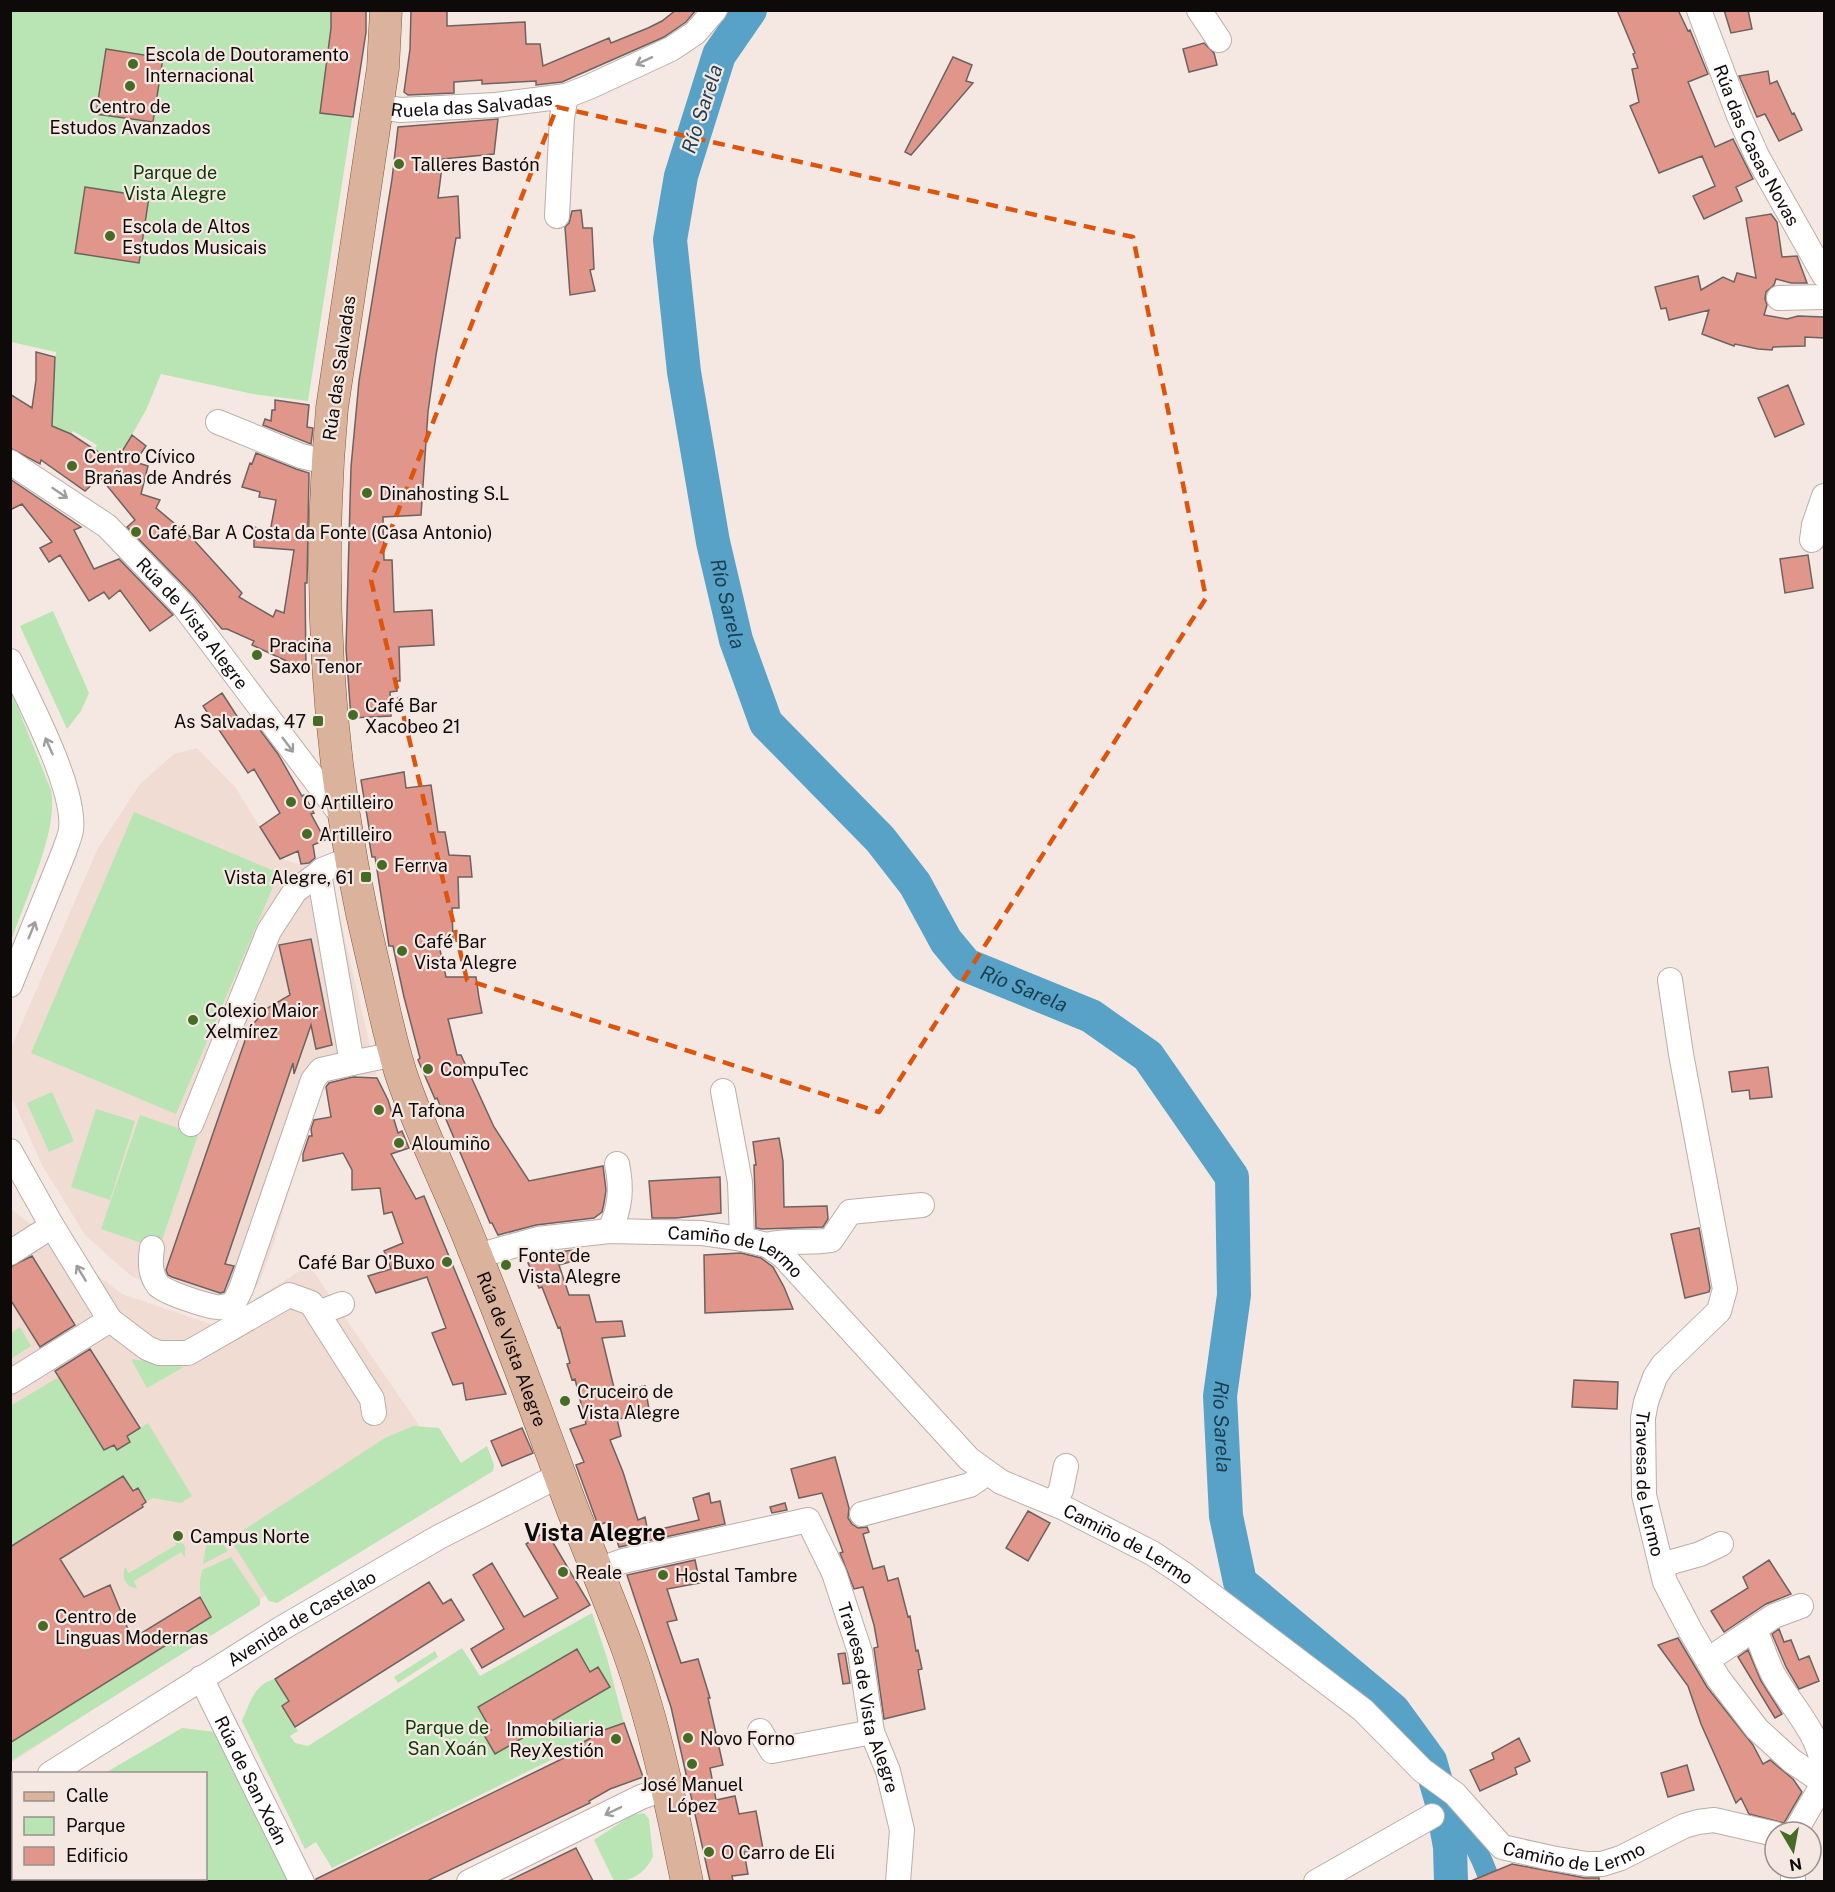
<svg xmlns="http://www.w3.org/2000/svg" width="1835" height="1892" font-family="'Public Sans',sans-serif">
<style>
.built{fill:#f0dcd3}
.green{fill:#b8e5b3}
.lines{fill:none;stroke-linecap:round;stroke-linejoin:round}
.canal{stroke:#58a2c8;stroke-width:21}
.river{stroke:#58a2c8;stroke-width:34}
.building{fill:#e1968b;stroke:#6d6260;stroke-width:1.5}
.minor-casing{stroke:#baaea9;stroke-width:26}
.major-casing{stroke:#84563c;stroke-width:33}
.minor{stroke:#fff;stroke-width:24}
.major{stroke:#dbb29b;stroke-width:32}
.oneway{stroke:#9f9d9d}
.marked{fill:none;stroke:#dd550c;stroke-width:4.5;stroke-dasharray:12 8;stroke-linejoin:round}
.poi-dot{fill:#466b24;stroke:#f5e8e3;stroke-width:2}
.labels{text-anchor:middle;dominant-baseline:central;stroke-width:4.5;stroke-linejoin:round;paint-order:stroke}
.poi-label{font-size:18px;fill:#0e0a09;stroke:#f5e8e3;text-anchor:start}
.street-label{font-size:18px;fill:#0e0a09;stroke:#f5e8e3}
.park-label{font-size:18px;fill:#073b04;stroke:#f5e8e3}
.water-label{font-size:20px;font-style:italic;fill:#1b3d4e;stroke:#f5e8e3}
.district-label{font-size:24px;font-weight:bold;fill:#0e0a09;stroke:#f5e8e3}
</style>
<rect width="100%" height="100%" fill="#f5e8e3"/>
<path class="built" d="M197 748 236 788 279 858 302 865 326 858 377 1076 343 1074 323 1085 315 1101 274 1243 259 1283 235 1310 215 1313 131 1276 85 1235 42 1165 16 1107 11 1098V1048L98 848 140 784 174 754Z
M10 1208 122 1294 214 1325 309 1265 445 1463 245 1610 11 1763Z"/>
<path class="green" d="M11 11H366L363 49 308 401 253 394 161 374 146 410 115 465 93 452 97 445 73 431 60 454 45 447 52 421 56 352 11 342Z
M53 611 89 693 81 711 67 729 20 626Z
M11 691 51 790C59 832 24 900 11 942Z
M134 812 279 873 176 1114 31 1053Z
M52 1092 74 1141 49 1152 27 1103Z
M96 1109 135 1121 110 1200 71 1187Z
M140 1115 198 1135 159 1249 101 1229Z
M20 1327 31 1346 11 1359V1333Z
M131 1359 184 1367 147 1388Z
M59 1377 104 1450 114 1445 117 1450 130 1442 127 1436 148 1423 192 1496 181 1503 153 1498 146 1502 139 1488 133 1491 123 1476 11 1547 10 1406Z
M413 1426 439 1428 461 1463 487 1446 494 1465 493 1471 277 1603 269 1601 230 1539 385 1438Z
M214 1531 228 1551 203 1564 208 1534Z
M172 1538H176L185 1546V1558L181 1552 134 1581 137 1588C126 1588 121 1577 125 1567L129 1573 176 1545Z
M231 1557 260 1600V1605L11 1761V1743L211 1617C201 1597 197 1593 202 1570Z
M592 1613 607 1658 624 1723 598 1731V1734L565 1753 332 1868 316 1842 305 1849 242 1721C250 1703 254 1684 275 1679L289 1701 282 1706 298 1731 290 1736 295 1743 308 1746 462 1648 480 1676Z
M435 1651 438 1657 398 1683 394 1677Z
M182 1728 216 1732 289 1881 103 1882 102 1879 206 1878V1774L105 1773Z
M644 1813 649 1819 653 1856C646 1873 631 1882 614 1881L594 1840 632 1815Z"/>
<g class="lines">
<path class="canal" d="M1442 1803C1461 1815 1483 1859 1490 1882"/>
<path class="river" id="s1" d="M750 10 719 55 681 176 670 240 684 372 713 542 736 640 766 723 880 839 915 884 946 941 966 965 1091 1016 1148 1056 1232 1177 1234 1295 1220 1396 1226 1516 1240 1582 1393 1710 1430 1761 1442 1803 1450 1847 1451 1882"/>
</g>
<path class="building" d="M331 10H366V32L353 117 320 113 331 28Z
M411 10H447V26L525 22 526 44H540L543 66 609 38 611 43 648 28 662 21 676 10H696L686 22 664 37 562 82 536 85V81L482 84V80L454 82V93L408 95 404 92 410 49Z
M1617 10H1678L1688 31 1690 30 1708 74 1688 82 1715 147 1733 139 1753 179 1736 187 1742 201 1704 219 1693 196 1715 186 1702 156 1659 173 1630 106 1639 102 1632 69 1638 68 1633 54 1635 53Z
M1724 10H1748L1752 29 1731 33Z
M1204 43 1214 53 1217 65 1189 72 1183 49Z
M106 49 163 58 153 122 96 114Z
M953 57 972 65 966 81 973 83 911 155 905 152Z
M1768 71 1770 84 1777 81 1792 114 1794 113 1802 130 1779 141 1765 114 1757 117 1739 76Z
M498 119 494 154 443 159 438 198 458 196 460 238H456L436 355 428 412 421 515 383 517 384 560H392L394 612 432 610 434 645 399 647 400 681H397V691L390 692 391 716 351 718 346 649 351 467 359 381 392 179 398 127Z
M85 187 149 197 139 263 75 253Z
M581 210 583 228H592L594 269 590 270 595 291 570 295 565 227 569 223 572 211Z
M1771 214 1777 222 1782 257 1797 256 1807 283H1791L1776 279 1774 285 1766 292 1765 299 1767 305 1764 315 1787 319 1798 316 1824 317V338L1805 337V346L1773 347 1772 350 1758 349 1735 344 1734 346 1702 334 1709 310 1669 320 1666 308 1661 309 1655 287 1698 276 1701 290 1723 277 1734 282 1737 273 1756 278 1746 218Z
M36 352 55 357 52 426 71 434 115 463 132 435 146 446 135 462 148 466 141 494 160 500 156 508 193 539 242 593 239 597 273 617 276 610 284 613 294 550 254 547V527L270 532 276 500 259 497 260 492 242 487 250 463 252 464 256 453 296 469 309 473 307 583H305L306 670 252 645 254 641 227 629H222L193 595 127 527 135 520 100 477 85 491 41 460 40 464 10 448V394L32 408 36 380Z
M1788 385 1804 424 1775 437 1758 398Z
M275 400 309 405 307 427 313 428 311 444 263 425 265 419 271 421 272 410H275Z
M10 479 81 527 74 530 94 569 119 559 173 615 150 631 120 590 109 599 104 592 89 601 60 555 49 562 40 548 52 542 22 504 10 510Z
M1808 555 1813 588 1785 593 1780 559Z
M222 693 242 724 251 718 278 754 302 796 304 795 314 813 311 814 325 840 313 845 315 858 309 863 301 864 298 851 280 859 260 827 280 813 254 769 248 773 203 706Z
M404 772 406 788 431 785 438 832H445L449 855 470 856 472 877H458L459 908H452L453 940 438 941 446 977H476L479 998 482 1013 448 1019 457 1055H461L494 1127 529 1181 603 1166 606 1190 604 1203 602 1212 594 1218 536 1225 498 1235 492 1223H490L437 1098 435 1099 418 1060 420 1058 404 997 393 946H389L375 857H372L369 840H371L361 780Z
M311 939 332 1045 316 1049 311 1025 294 1074 293 1063 225 1264 234 1266 224 1292 220 1293 172 1277 168 1275 166 1270 249 1029 266 1009 290 995 279 945Z
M1768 1067 1772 1097 1750 1099 1749 1090 1732 1092 1729 1072Z
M353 1077 377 1078 388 1100 398 1133 402 1131 409 1148 391 1154 416 1199 424 1196 506 1394 466 1400 463 1383 453 1385 432 1333 446 1328 427 1277 376 1293 368 1276 391 1269 384 1251 403 1243 392 1212 384 1214 380 1188 352 1190V1170L343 1153 303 1161V1154L309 1136H312L311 1129 314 1120 331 1117 326 1087 329 1083Z
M779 1138 783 1161 784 1207 827 1206 828 1219 823 1227 762 1229 756 1228 754 1165H756L753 1142Z
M720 1177 721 1213 676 1218H652L649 1181Z
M1699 1228 1710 1288 1709 1292 1685 1298 1671 1234Z
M572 1250 577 1260 559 1265 569 1295H589L596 1322 622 1321 625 1336 602 1338 615 1392 645 1386 650 1415 617 1419 621 1436 610 1440 623 1472 638 1520 645 1517 648 1532 699 1520 693 1498 709 1493 711 1503 720 1501 725 1524 619 1547 611 1521 598 1525 576 1465 584 1462 570 1429 586 1424 575 1379 572 1380 567 1364 570 1363 560 1327 558 1328 542 1287 539 1288 528 1263 531 1262 528 1257Z
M741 1253 761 1258 773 1267 784 1287 793 1309 705 1313 704 1255Z
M32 1256 75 1325 40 1347 10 1299V1267Z
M90 1349 140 1428 127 1436 130 1442 117 1450 114 1445 104 1450 55 1371Z
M1574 1380 1618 1382 1617 1409 1572 1407Z
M522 1428 533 1453 502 1466 491 1441Z
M835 1457 849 1508 848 1518 852 1524 858 1528 867 1527 869 1532 863 1534 873 1569 884 1566 888 1581 898 1578 908 1617 910 1616 916 1651 918 1650 922 1669 918 1670 925 1709 884 1719 874 1648 878 1647 874 1625 863 1587 854 1589 840 1553 843 1552 822 1493 799 1498 791 1469Z
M123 1476 133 1491 138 1488 146 1502 142 1505 143 1507 60 1559 84 1597 110 1585 132 1639 200 1597 211 1617 10 1743V1547Z
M785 1503 787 1510 772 1513 770 1507Z
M1028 1511 1050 1523 1028 1561 1006 1548Z
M546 1531 590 1605 482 1668 471 1649 504 1629 473 1575 492 1563 524 1617 558 1598 526 1544Z
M695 1560 700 1583 667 1589 677 1620 667 1622 681 1663 698 1659 710 1698H708L723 1765 710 1768 716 1800 735 1796 739 1814 756 1811 763 1849 744 1852 748 1874 732 1876 733 1881H710L671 1707 627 1575Z
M1769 1560 1791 1594 1766 1604 1724 1632 1711 1611 1748 1588 1743 1577Z
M429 1582 443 1604 451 1599 464 1620 295 1727 282 1706 289 1701 275 1679Z
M1779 1629 1784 1642 1791 1640 1799 1660 1809 1656 1819 1681 1799 1689 1786 1667 1772 1634Z
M1678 1638 1707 1687 1753 1745 1763 1764 1770 1760 1793 1779 1802 1792 1784 1823 1749 1814 1741 1798 1736 1803 1701 1724 1688 1686 1658 1645Z
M577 1649 590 1672 598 1667 610 1687 495 1754 484 1735 491 1730 478 1707Z
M1748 1650 1761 1681 1782 1714 1775 1718 1738 1657Z
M845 1653 850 1683 843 1684 838 1654Z
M624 1723 643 1777 610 1789 589 1801 590 1803 427 1881H316V1879L572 1754 571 1749 598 1734V1732Z
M1519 1738 1530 1761 1515 1768 1517 1774 1480 1791 1470 1770 1494 1759 1492 1753Z
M1687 1765 1694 1790 1668 1797 1661 1773Z
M576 1848 593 1881H508Z
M1512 1864 1585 1878H1599V1881H1471Z"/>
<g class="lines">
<defs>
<g id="minor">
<path d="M1199 10 1219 40"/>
<path id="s2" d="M1699 10 1739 116 1758 158 1824 275"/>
<path id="s3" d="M378 107 401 110 496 105 566 96 589 87 671 49 695 33 715 10"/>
<path d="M557 216 562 117 566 96"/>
<path d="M1779 298 1824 297"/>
<path d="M218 422 301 456 327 462"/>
<path id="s4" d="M10 462 107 526 183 605 343 817"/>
<path d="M1812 540 1814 525 1824 496"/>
<path d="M10 661C29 701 76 789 71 830 70 837 66 845 64 852L10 985"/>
<path id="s5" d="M1670 980 1681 1054 1725 1289 1719 1311 1663 1365 1655 1377 1646 1402 1643 1418 1644 1495 1665 1582 1690 1630 1718 1678 1757 1729 1792 1761 1823 1782"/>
<path d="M352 1063 395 1054"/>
<path d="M723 1091 740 1182 742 1239"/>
<path d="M191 1124 269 931 295 891 319 873"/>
<path d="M10 1151 52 1226 110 1320 147 1348 159 1353H188L289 1295 311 1303 372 1399 374 1413"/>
<path d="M609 1231C621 1208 622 1188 617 1164"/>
<path d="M767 1245C788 1239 810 1244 831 1240L850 1212 922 1205"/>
<path d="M152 1248C150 1260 150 1275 158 1285 166 1293 204 1305 216 1307 222 1308 228 1306 234 1303L241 1289 313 1080 321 1070 352 1063 319 873 322 870 350 859"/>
<path d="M10 1253 52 1226"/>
<path id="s6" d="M477 1256 538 1239 609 1231 701 1233 742 1239 767 1245 783 1256 969 1459 1001 1482 1064 1508 1152 1553 1185 1575 1363 1710 1422 1770 1455 1794 1502 1847 1551 1858 1587 1864H1602L1621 1858 1684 1826 1698 1822 1714 1820 1775 1834"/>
<path d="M318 1313 342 1304"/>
<path d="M10 1382 110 1320"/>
<path d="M1054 1503 1061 1490 1066 1466"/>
<path d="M862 1514 970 1485 987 1473"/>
<path d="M1661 1565 1700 1554 1721 1544"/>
<path id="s7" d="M595 1571 623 1561 808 1520 834 1573 860 1652 872 1732 888 1771 902 1830 898 1882"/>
<path d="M1755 1630C1761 1644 1766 1660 1773 1674 1792 1709 1827 1739 1823 1782"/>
<path d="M1709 1659 1774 1616 1801 1606"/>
<path id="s8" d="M201 1678 302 1882"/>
<path d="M760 1731 772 1751 872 1732"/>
<path id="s9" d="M50 1774 282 1628 439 1537 560 1475"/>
<path d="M10 1798 14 1796"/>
<path d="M1795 1832 1824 1782"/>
<path d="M10 1851 14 1860"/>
<path d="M20 1878 21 1882"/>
<path d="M469 1882 641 1797 667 1788"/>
<path d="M1316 1882 1432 1816"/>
<path d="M1793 1882V1868"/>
</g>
<g id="major">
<path id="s10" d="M386 10 383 68 332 408C315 595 329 783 374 966 383 1003 390 1041 402 1077 422 1136 451 1191 473 1248 507 1331 538 1415 569 1500 588 1550 610 1600 628 1650 655 1725 671 1804 687 1882"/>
</g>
</defs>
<use href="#minor" class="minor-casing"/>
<use href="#major" class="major-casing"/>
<use href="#minor" class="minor"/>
<use href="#major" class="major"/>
</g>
<defs><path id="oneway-shaft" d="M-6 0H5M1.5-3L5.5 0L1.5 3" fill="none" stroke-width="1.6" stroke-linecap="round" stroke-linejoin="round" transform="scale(1.5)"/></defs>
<g class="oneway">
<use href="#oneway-shaft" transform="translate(644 61) rotate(155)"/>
<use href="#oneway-shaft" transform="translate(60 493) rotate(34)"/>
<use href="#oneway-shaft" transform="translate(288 745) rotate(53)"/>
<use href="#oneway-shaft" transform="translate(49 746) rotate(-114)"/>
<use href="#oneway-shaft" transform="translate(32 930) rotate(-68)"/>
<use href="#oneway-shaft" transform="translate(81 1273) rotate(-121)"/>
<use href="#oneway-shaft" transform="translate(613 1811) rotate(154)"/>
</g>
<path class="marked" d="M557 107 1133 237 1206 598 879 1112 467 980 371 580Z"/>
<g class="poi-dot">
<circle cx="133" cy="64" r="6"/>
<circle cx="130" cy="86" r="6"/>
<circle cx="399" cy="164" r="6"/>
<circle cx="110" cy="236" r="6"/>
<circle cx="72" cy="466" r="6"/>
<circle cx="367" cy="493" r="6"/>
<circle cx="136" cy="532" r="6"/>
<circle cx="257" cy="655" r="6"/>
<circle cx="353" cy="715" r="6"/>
<rect x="312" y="715" width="12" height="12" rx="3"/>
<circle cx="291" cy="802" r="6"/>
<circle cx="307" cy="834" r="6"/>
<circle cx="382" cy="865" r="6"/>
<rect x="360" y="871" width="12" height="12" rx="3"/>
<circle cx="402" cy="951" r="6"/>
<circle cx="193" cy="1020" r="6"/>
<circle cx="428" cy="1069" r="6"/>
<circle cx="379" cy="1110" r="6"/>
<circle cx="399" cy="1143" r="6"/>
<circle cx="447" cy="1262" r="6"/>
<circle cx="506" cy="1265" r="6"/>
<circle cx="565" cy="1401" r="6"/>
<circle cx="178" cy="1536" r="6"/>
<circle cx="563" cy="1572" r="6"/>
<circle cx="663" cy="1575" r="6"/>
<circle cx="43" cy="1626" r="6"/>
<circle cx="688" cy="1738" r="6"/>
<circle cx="616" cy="1739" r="6"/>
<circle cx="692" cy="1764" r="6"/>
<circle cx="709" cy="1852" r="6"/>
</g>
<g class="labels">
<g class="poi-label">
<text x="145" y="54">Escola de Doutoramento<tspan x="145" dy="21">Internacional</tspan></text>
<text x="130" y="106" text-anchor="middle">Centro de<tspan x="130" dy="21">Estudos Avanzados</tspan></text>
<text x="411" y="164">Talleres Bastón</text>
<text x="122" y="226">Escola de Altos<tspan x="122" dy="21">Estudos Musicais</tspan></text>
<text x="84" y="456">Centro Cívico<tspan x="84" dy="21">Brañas de Andrés</tspan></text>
<text x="379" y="493">Dinahosting S.L</text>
<text x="148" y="532">Café Bar A Costa da Fonte (Casa Antonio)</text>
<text x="269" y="645">Praciña<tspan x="269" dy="21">Saxo Tenor</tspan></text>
<text x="365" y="705">Café Bar<tspan x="365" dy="21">Xacobeo 21</tspan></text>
<text x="306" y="721" text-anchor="end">As Salvadas, 47</text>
<text x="303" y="802">O Artilleiro</text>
<text x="319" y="834">Artilleiro</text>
<text x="394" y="865">Ferrva</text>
<text x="354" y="877" text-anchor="end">Vista Alegre, 61</text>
<text x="414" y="941">Café Bar<tspan x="414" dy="21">Vista Alegre</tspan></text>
<text x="205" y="1010">Colexio Maior<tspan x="205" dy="21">Xelmírez</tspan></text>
<text x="440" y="1069">CompuTec</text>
<text x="391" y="1110">A Tafona</text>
<text x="411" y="1143">Aloumiño</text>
<text x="518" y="1255">Fonte de<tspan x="518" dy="21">Vista Alegre</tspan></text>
<text x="435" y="1262" text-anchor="end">Café Bar O'Buxo</text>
<text x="577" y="1391">Cruceiro de<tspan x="577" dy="21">Vista Alegre</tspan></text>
<text x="190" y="1536">Campus Norte</text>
<text x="575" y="1572">Reale</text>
<text x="675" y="1575">Hostal Tambre</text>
<text x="55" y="1616">Centro de<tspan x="55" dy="21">Linguas Modernas</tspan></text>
<text x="604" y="1729" text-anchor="end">Inmobiliaria<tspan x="604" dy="21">ReyXestión</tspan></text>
<text x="700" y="1738">Novo Forno</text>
<text x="692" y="1784" text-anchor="middle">José Manuel<tspan x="692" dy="21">López</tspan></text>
<text x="721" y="1852">O Carro de Eli</text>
</g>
<g class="street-label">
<text stroke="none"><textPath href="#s3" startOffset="94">Ruela das Salvadas</textPath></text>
<text stroke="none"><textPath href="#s2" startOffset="147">Rúa das Casas Novas</textPath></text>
<text transform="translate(339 368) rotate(-82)">Rúa das Salvadas</text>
<text stroke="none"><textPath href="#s4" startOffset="246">Rúa de Vista Alegre</textPath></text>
<text stroke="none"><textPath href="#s6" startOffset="266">Camiño de Lermo</textPath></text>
<text stroke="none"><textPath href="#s10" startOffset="1372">Rúa de Vista Alegre</textPath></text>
<text stroke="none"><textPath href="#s5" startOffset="538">Travesa de Lermo</textPath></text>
<text stroke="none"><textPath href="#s6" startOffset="770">Camiño de Lermo</textPath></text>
<text stroke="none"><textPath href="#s9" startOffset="296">Avenida de Castelao</textPath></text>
<text stroke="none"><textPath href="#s7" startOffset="408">Travesa de Vista Alegre</textPath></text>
<text stroke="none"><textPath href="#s8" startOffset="114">Rúa de San Xoán</textPath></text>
<text stroke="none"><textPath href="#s6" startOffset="1328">Camiño de Lermo</textPath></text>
</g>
<g class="park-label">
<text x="175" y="172">Parque de<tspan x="175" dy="21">Vista Alegre</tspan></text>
<text x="447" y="1727">Parque de<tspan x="447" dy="21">San Xoán</tspan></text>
</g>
<g class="water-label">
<text transform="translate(702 109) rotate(-72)">Río Sarela</text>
<text stroke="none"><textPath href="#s1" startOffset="615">Río Sarela</textPath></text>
<text stroke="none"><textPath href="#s1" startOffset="1119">Río Sarela</textPath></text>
<text stroke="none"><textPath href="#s1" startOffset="1659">Río Sarela</textPath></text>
</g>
<g class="district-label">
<text x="595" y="1532">Vista Alegre</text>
</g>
</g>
<rect width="1835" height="1892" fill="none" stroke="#0e0a09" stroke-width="24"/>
<rect x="12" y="1772" width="195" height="108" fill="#f5e8e3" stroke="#998f8c" stroke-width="1.5"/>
<rect x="24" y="1792" width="30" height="9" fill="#dbb29b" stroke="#998f8c" stroke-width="1.5"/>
<text x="66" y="1802" font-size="18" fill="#0e0a09">Calle</text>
<rect x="24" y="1817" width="30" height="18" fill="#b8e5b3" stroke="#998f8c" stroke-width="1.5"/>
<text x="66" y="1832" font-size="18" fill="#0e0a09">Parque</text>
<rect x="24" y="1847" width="30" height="18" fill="#e1968b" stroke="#998f8c" stroke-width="1.5"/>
<text x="66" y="1862" font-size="18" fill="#0e0a09">Edificio</text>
<g transform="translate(1793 1850) rotate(170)"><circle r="28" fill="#f5e8e3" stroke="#998f8c" stroke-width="1.5"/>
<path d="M0-4.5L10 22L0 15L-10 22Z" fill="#466b24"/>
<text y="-9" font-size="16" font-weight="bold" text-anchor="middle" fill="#0e0a09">N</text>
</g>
</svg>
